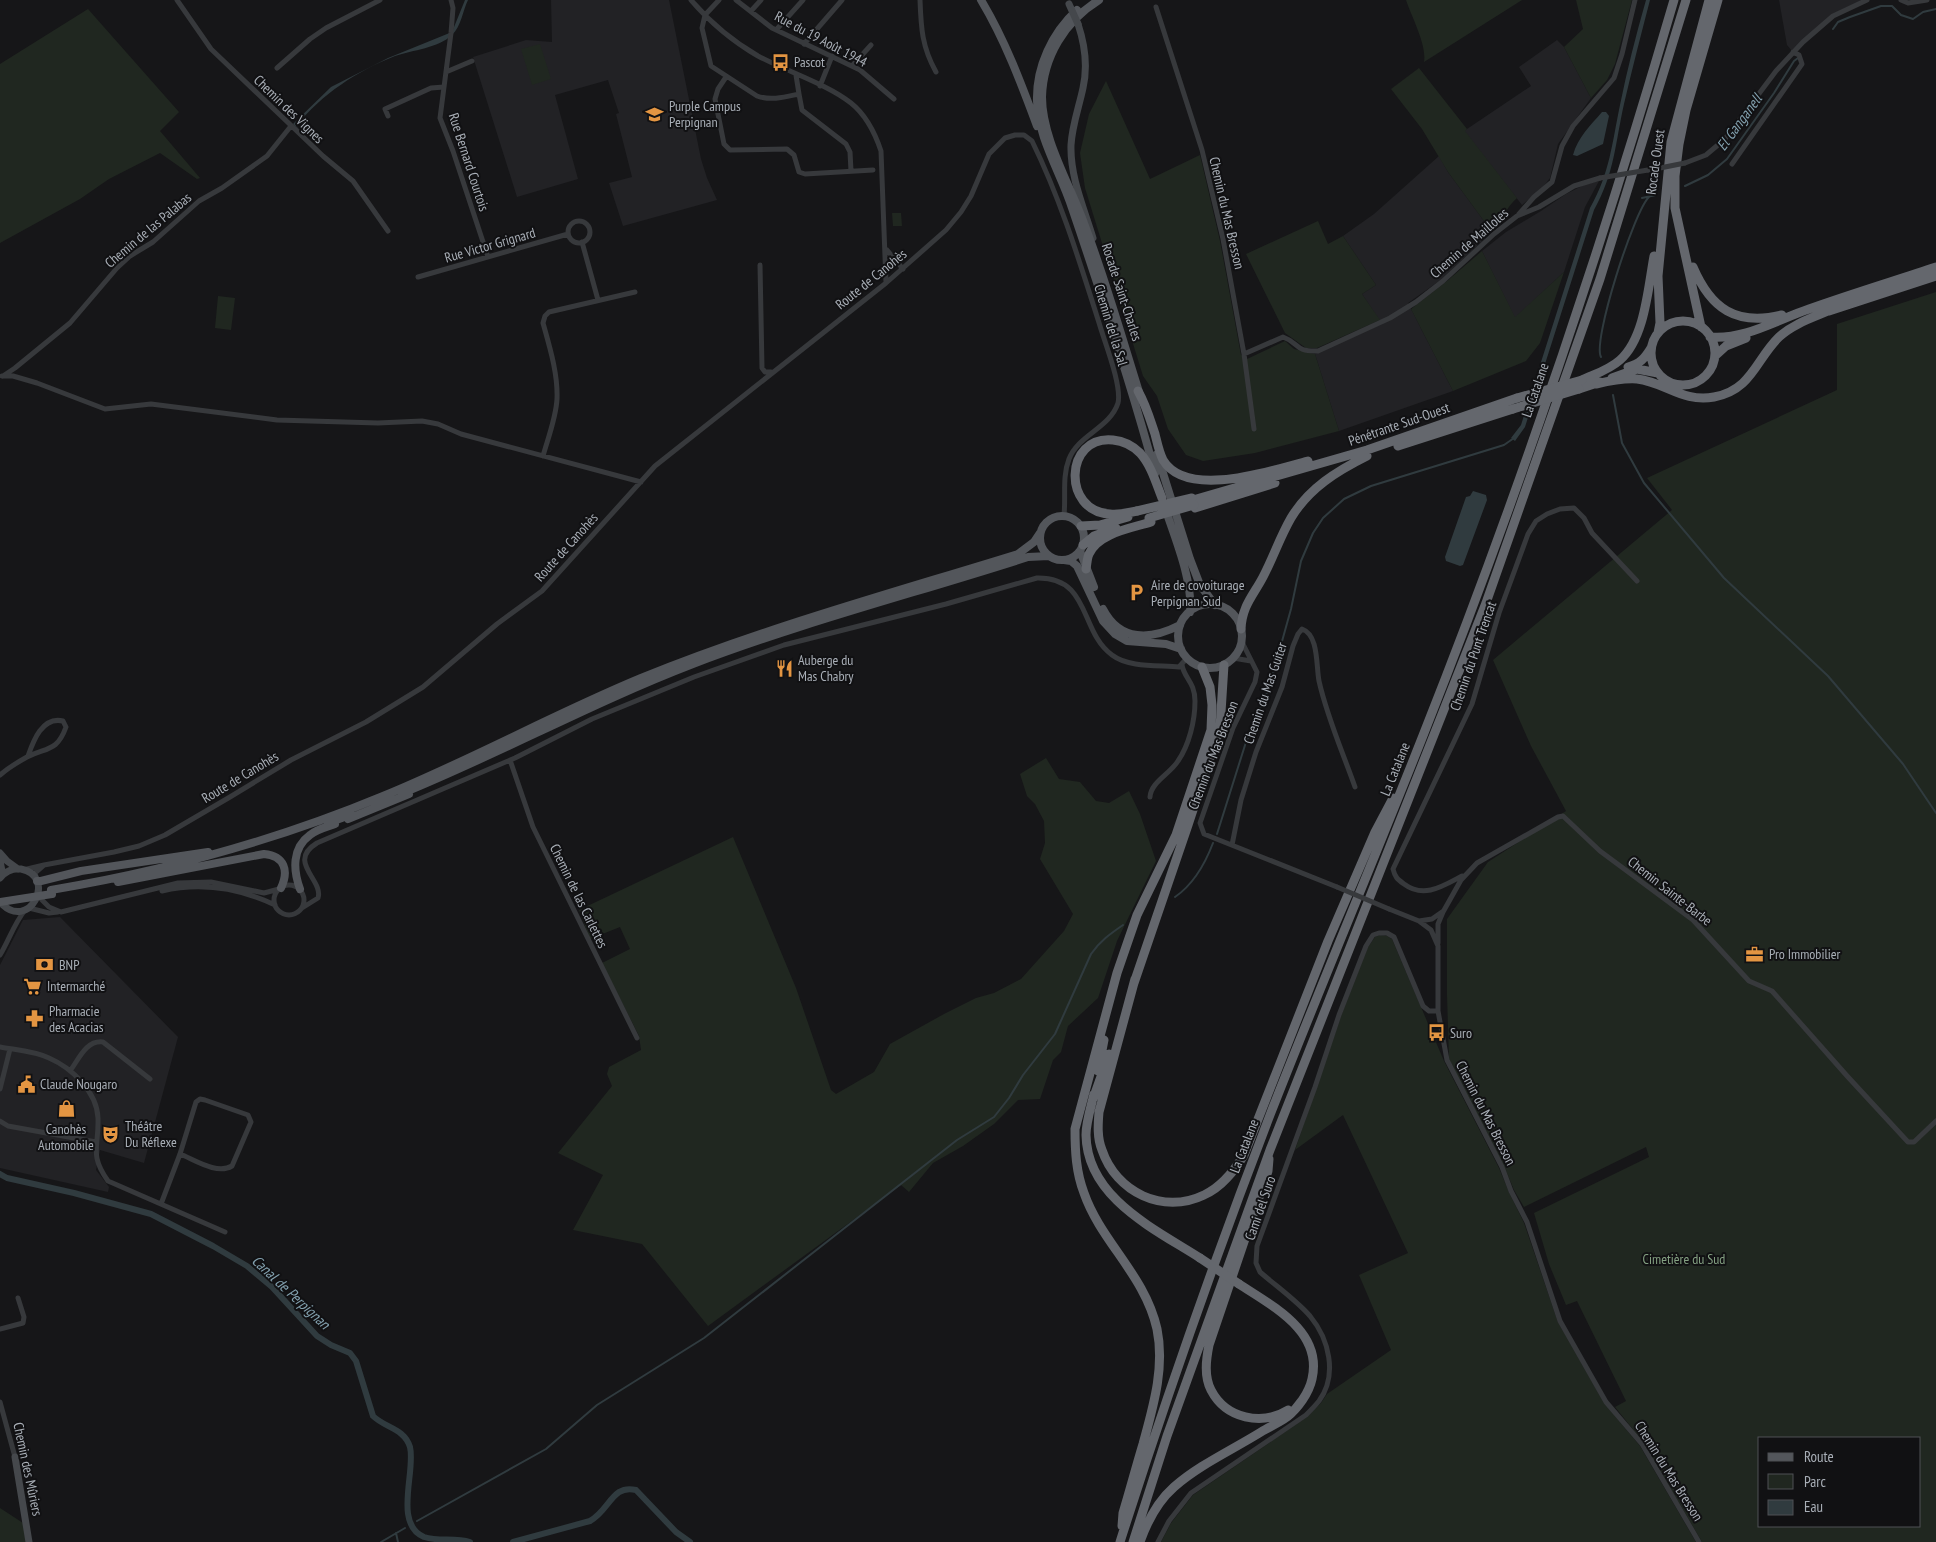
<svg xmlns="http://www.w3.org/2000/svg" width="1936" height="1542" font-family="'PT Sans Narrow',sans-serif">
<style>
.built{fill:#222225}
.green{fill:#202720;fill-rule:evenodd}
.water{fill:#303b3f}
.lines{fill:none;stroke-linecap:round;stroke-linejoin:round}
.stream{stroke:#303b3f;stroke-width:2}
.canal{stroke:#303b3f;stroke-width:6}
.street{stroke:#37393c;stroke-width:5}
.secondary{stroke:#45484c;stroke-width:7}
.primary{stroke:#53565b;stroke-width:8}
.highway{stroke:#64676d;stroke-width:9}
.street-bridge{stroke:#37393c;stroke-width:5}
.secondary-bridge{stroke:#45484c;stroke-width:7}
.primary-bridge{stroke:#53565b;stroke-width:8}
.highway-bridge{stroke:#64676d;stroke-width:9}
.labels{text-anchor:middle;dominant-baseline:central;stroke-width:4;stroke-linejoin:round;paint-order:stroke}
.street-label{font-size:14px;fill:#a9afb7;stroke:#111113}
.poi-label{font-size:14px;fill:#a9afb7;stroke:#111113;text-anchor:start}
.park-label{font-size:14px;fill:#84a082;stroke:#111113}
.water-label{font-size:15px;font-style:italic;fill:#83a1af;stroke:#111113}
</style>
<rect width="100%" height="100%" fill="#161618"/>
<path class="built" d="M551 0H669L701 159 707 178 717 200 623 226 609 183 632 177 616 114 619 113 608 80 555 95 578 179 517 197 473 57 526 40 552 42Z
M1779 0H1862L1832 14 1792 51 1787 45Z
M1557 40 1564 47 1591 98 1558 144 1550 178 1544 186 1522 205 1464 131 1531 86 1519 67Z
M1439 156 1448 172 1492 232 1442 279 1408 303 1453 391 1339 431 1315 354 1382 324 1362 294 1376 285 1343 236 1374 214Z
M1599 181 1585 207 1564 272 1515 318 1482 251 1506 232 1541 211 1566 194 1586 184Z
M60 917 178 1037 144 1163 100 1150 96 1170 109 1187 108 1192 0 1168V965L23 920Z"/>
<path class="green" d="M1406 0H1522L1424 62C1427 45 1412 18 1406 0Z
M1576 0H1632L1615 64 1607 80 1591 98 1564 47 1583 29Z
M88 9 179 112 160 131 200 178 197 179 160 153 109 179 80 199 0 243V64Z
M540 44 551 79 532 85 521 49Z
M1419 68 1467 129 1465 131 1517 198C1505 208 1503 221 1492 232L1448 172 1422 129 1391 89Z
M1106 81 1150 179 1200 155 1220 241 1241 355 1247 359 1285 341 1294 349 1315 354 1339 431 1255 453 1203 461 1186 455 1168 429 1157 396 1143 376 1085 188 1080 153 1089 114Z
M892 213H901L902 226H893Z
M1318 221 1328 244 1343 236 1376 285 1362 294 1380 320 1317 348H1306L1285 333 1246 254Z
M1482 251 1515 317 1564 272 1540 343 1526 361 1453 391 1411 309 1447 281Z
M1936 292V1542H1702L1644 1443 1615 1407 1626 1401 1577 1301 1566 1305 1549 1264 1534 1213 1649 1157 1646 1147 1524 1207 1514 1190 1504 1166 1449 1059 1447 995V919L1488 862 1566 811 1531 746 1493 660 1672 510 1647 478 1837 390V324ZM1760 1438H1920V1526H1760Z
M218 296 235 298 231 330 215 328Z
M1046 758 1059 779 1080 782 1096 801 1109 803 1129 791 1140 814 1156 861 1117 941 1098 998 1068 1026 1061 1052 1053 1060 1040 1099 1018 1100 994 1124 963 1146 933 1163 909 1192 901 1185 708 1326 642 1244 573 1230 603 1175 558 1153 612 1086 607 1074 609 1067 641 1050 639 1036 602 963 630 949 620 927 590 939 579 910 733 837 796 988 831 1090 836 1094 874 1072 890 1044 944 1014 976 998 994 993 1021 979 1064 931 1073 914 1040 859 1045 843 1044 821 1035 804 1027 796 1020 774Z
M1380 935 1387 936 1392 939 1444 1061 1499 1168 1509 1192 1524 1223 1558 1322 1604 1403 1640 1446 1696 1542H1161L1171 1523 1193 1495 1307 1417 1321 1403 1327 1394 1391 1350 1359 1275 1408 1253 1343 1115 1295 1150 1341 1016 1368 947 1375 937Z
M0 1508 23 1523 26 1542H0Z"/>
<path class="water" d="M465 0H468C463 10 461 27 452 35 438 48 413 50 395 56 357 71 322 94 296 126L308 139 293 124 331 87 388 58 452 32Z
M1646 0H1650C1641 35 1632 69 1624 104 1615 144 1615 172 1594 210L1525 427 1515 441 1511 438 1521 425 1590 208C1610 173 1612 143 1620 105 1627 70 1636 35 1646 0Z
M1602 112H1606L1609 116 1603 144 1577 156 1573 155C1578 137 1590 126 1602 112Z
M1473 491 1486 495 1487 500 1463 565 1460 566 1446 561 1445 557 1466 497 1470 496Z"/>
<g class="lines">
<path class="stream" d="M1833 29 1838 22 1850 17 1881 6H1892L1901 15 1913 19 1923 12 1936 9
M1685 186 1708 175 1727 159 1774 93 1794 61 1798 58
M1642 198 1656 195
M1601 357C1592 342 1634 211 1649 197
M1613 395 1622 443 1644 483 1724 578 1828 676 1903 764 1936 813
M1217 834 1246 742 1269 688 1291 609 1301 561 1313 533 1323 518 1344 499 1371 486 1504 445 1514 438
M1175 897C1194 884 1205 864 1213 843
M417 1521 546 1449 597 1405 704 1338 957 1140 994 1117 1009 1098 1023 1075 1055 1034 1091 954C1100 941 1110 934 1123 925
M396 1533 398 1542
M381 1542 405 1528"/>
<path class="canal" d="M0 1174 7 1178 74 1193 151 1214 213 1246 247 1266 272 1287 317 1336 331 1345 350 1353 356 1361 373 1416C385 1428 404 1428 410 1447 416 1471 393 1524 424 1537 439 1542 455 1537 470 1542
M513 1542 590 1521C610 1510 612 1484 636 1490L676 1532 690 1542"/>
<path class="street" d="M177 0 211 49 323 156 353 181 388 231
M451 0 453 8 451 33 440 118 453 151 488 257
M691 0C709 21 734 42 758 56 786 71 827 84 851 103 866 115 875 133 881 151L886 283
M719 0 705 15 702 28 711 66 757 96C771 101 785 97 799 94L796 75
M736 0 772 28 860 70 894 99
M920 0C921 28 922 47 936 72
M1901 0 1908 3 1927 0
M1156 7 1202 150 1223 239 1244 354 1254 429
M751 11 761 0
M777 29 803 0
M804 44 842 0
M852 66 871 45
M277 68 310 39 326 28 380 0
M446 72 472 61
M726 77 718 89 715 99 724 144 730 150 787 149 794 155 799 172 805 174 873 170
M820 86 832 56
M799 94 802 110 846 144 850 152 851 171
M388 116 385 109 431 88 444 87
M1685 163 1706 155 1725 139 1776 71 1803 42 1833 16 1867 0
M1732 164 1802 64 1799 55 1793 52
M1648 170 1660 168
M1519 214 1534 197 1552 182 1562 146 1573 126 1614 78 1622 54 1635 0
M568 232a11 11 0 1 1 22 0a11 11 0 1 1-22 0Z
M582 242 598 300
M887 250 903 269
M760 265 762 368 765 372H771
M418 277 568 234
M1244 354 1283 337C1300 343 1294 352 1318 351L1390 318 1416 302 1443 281 1494 234 1517 216 1539 207 1574 186 1600 178
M2 376H13L37 383 105 409 151 404 277 420 378 423 422 421 438 424 461 434 641 482
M3 376 15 368 70 323 117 268 130 256 153 242 199 201 222 188 267 156 291 126
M543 456C548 438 556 418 557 399 558 374 550 348 543 323L545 316 549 312 635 292
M1242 642 1257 672 1255 682 1233 728 1200 823 1204 834 1337 887
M1233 658 1251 661
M510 760 533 827 637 1038
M0 775C8 768 18 762 27 757 47 747 57 752 66 727L63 721C42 716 33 742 28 756
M1150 797C1151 782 1170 774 1178 761 1189 745 1195 721 1195 701 1195 682 1184 678 1182 665
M1232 845 1241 800 1256 752 1282 687 1293 646 1298 634 1302 629C1319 635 1316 666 1319 681 1327 717 1343 753 1355 787
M44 865 114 852 139 846 165 835 230 797 291 760 366 722 423 687 497 624 542 591 655 466 886 283 946 230 961 212 971 196 989 154 1005 138 1015 135H1024L1032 141C1061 200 1080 263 1100 326 1105 343 1122 386 1118 403 1110 428 1078 435 1069 459 1062 477 1066 497 1064 515
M23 870 44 865 36 872 34 877
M1462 876C1443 886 1424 899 1404 884 1397 879 1395 877 1393 869L1472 704 1499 613 1528 534 1536 521 1547 514 1560 509 1574 508 1584 518 1592 533 1637 581
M274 900a15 15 0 1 1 30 0a15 15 0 1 1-30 0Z
M162 891C201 882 239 888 275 905
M38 896 49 907 61 912 178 883 211 882 264 893 279 889
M29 908 49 913 58 912
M302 908 318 898C324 880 286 862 317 843L515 758 592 719 694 677 784 645 946 604 1037 578C1091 577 1079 631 1112 655 1129 668 1159 665 1179 667L1187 658
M1389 909 1419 921 1431 930 1438 946V1011L1447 1060 1502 1167 1511 1191 1527 1222 1560 1321 1606 1402 1642 1444 1699 1542
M1419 921 1432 919 1442 912
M1438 943V924L1443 912 1461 880 1477 863 1558 817 1563 816 1600 851 1693 920 1749 981 1772 991 1848 1077 1908 1142H1914L1936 1121
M0 955C9 940 14 924 25 910
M0 1047C16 1050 34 1051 49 1058 72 1068 97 1092 98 1118 99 1148 89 1154 108 1181L225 1232
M70 1071C79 1059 86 1040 103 1042L150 1079
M0 1089 10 1049
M0 1121 8 1126 96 1142
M161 1204 180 1154 196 1102 200 1099 205 1100 248 1115 251 1122 232 1166C217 1175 195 1160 180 1154
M0 1329 23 1323 24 1317 18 1298
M0 1402 15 1457
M1158 1542 1169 1521 1191 1493 1306 1415C1310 1411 1315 1406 1319 1401 1338 1375 1329 1339 1310 1316 1296 1300 1276 1286 1260 1272L1256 1263 1257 1246 1315 1087 1339 1015 1366 946 1373 935 1379 933H1387L1394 937 1423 1006 1429 1011H1438"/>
<path class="secondary" d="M1078 24C1085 45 1088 66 1083 88 1079 107 1072 126 1071 145 1070 177 1084 208 1093 238
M0 853 7 861 18 869
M0 861 2 871 1 876
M0 878C5 872 12 868 21 869 58 876 29 934 0 902
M15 1457 29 1542"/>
<path class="primary" d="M981 0C1005 40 1021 83 1037 126
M1099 0C1065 21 1043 57 1042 97 1042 139 1071 186 1085 226 1106 281 1122 338 1140 395
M1077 10C1052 33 1036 67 1037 101 1038 139 1061 173 1072 208 1102 296 1131 384 1155 473
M1157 454 1190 559 1200 585 1215 605
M1165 508C1175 538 1193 581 1190 612
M1040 538a22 22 0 1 1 44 0a22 22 0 1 1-44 0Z
M1080 551 1094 587
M1064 560 1071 561 1077 566 1103 621 1115 634 1127 641 1166 644 1181 649
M1178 636a32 32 0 1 1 64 0a32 32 0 1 1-64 0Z
M1103 609C1120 642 1151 640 1180 625
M403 793C501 753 594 702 693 664 803 622 916 593 1028 557L1049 556
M348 819 409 794
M328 823 353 814
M37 881H41L81 871 208 852
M118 882 264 854C285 856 289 871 281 888
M300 889C293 870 292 848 310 835 317 829 327 827 335 824
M51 890C165 871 277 840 383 796 471 760 554 714 641 678 764 628 892 593 1018 554L1034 542 1040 533"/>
<path class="highway" d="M1693 267C1711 309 1736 326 1782 315
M1829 311 1936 276
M1651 353a32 32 0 1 1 64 0a32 32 0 1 1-64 0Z
M1701 327 1675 208V176L1679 144 1686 110 1718 0
M1658 333 1660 323 1658 276 1671 142 1709 0
M1710 337C1745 340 1776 320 1809 309 1851 294 1894 281 1936 267
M1715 356 1726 346 1746 338
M1628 367C1640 364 1645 358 1651 348
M1612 378 1637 369 1658 373
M1582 380C1595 374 1609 370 1620 360 1645 338 1648 288 1654 256
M1596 384C1609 381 1624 378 1637 379 1665 382 1683 403 1714 397 1752 390 1756 359 1779 337 1794 323 1815 317 1833 309
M1579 389 1600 382
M1138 391C1146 405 1150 419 1155 434 1157 442 1159 452 1163 460 1187 500 1273 470 1308 461
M1398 446 1513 409
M1193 500 1367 450 1517 398
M1195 508 1275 483
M1137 511C1128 513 1119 515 1110 514 1062 512 1064 435 1113 440 1123 441 1132 445 1140 453 1151 465 1156 483 1162 498
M1081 526 1100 525 1128 517
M1083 545 1094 536 1116 528
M1086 569C1087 564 1087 558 1089 554 1098 533 1132 528 1151 522
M1241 629C1242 606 1253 596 1263 577 1273 558 1280 537 1291 518 1309 488 1337 471 1367 456
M1135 979 1099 1112C1098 1124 1097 1138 1102 1150 1116 1192 1163 1215 1204 1195 1222 1187 1234 1171 1244 1155L1328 941 1375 832 1393 798
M1134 983 1188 825 1220 728 1224 665
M1098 1071 1104 1040
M1094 1094C1091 1107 1086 1122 1086 1135 1087 1198 1155 1229 1200 1258
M1093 1099 1109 1054
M1269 1159 1268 1171 1209 1345C1206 1360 1204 1376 1211 1390 1226 1419 1262 1426 1288 1410
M1122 1526 1123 1513C1130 1490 1136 1467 1143 1444 1153 1407 1165 1368 1157 1329 1145 1275 1101 1242 1084 1193 1076 1172 1075 1151 1075 1129L1117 973 1137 915 1176 835 1211 730 1212 705 1210 687 1202 667
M1120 1542C1166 1398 1216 1255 1270 1115 1320 987 1374 860 1424 733 1519 493 1602 247 1674 0
M1133 1542 1167 1436 1270 1150 1486 603 1600 279 1686 0
M1140 1542C1147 1522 1158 1501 1174 1487 1199 1465 1232 1450 1261 1432 1269 1427 1279 1423 1287 1417 1298 1408 1309 1393 1312 1379 1323 1331 1272 1306 1239 1284"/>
<path class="street-bridge" d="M1660 168 1685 163
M1600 178 1648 170
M1337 887 1389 909"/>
<path class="secondary-bridge" d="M1069 4 1078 24"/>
<path class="primary-bridge" d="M0 902 52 894"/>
<path class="highway-bridge" d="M1517 398 1582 380
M1513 409 1579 389
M1137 511 1192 498
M1149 518 1194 505
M1200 1258 1239 1284"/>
</g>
<defs>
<symbol id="bus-bare" viewBox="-9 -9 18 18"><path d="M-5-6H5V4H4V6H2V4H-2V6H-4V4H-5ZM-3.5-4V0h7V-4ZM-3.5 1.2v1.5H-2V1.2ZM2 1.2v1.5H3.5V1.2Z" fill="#e39542" stroke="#111113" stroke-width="2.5" paint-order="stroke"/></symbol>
<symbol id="university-bare" viewBox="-9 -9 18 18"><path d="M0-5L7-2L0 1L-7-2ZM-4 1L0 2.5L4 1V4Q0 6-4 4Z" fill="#e39542" stroke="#111113" stroke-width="2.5" paint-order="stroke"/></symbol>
<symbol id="parking-bare" viewBox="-9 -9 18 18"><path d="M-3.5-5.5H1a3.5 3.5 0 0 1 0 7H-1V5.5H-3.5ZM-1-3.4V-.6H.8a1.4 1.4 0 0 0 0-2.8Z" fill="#e39542" stroke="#111113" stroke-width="2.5" paint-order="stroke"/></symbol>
<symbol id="restaurant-bare" viewBox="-9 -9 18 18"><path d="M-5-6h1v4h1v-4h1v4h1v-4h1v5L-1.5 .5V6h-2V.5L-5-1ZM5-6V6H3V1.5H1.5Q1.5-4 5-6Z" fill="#e39542" stroke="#111113" stroke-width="2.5" paint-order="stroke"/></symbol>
<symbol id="office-bare" viewBox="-9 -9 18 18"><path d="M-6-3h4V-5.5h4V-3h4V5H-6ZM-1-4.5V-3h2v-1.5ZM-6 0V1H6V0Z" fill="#e39542" stroke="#111113" stroke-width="2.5" paint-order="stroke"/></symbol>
<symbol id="bank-bare" viewBox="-9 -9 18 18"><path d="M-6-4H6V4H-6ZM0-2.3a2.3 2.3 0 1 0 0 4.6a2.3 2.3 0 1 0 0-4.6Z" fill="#e39542" stroke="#111113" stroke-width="2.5" paint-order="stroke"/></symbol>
<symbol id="supermarket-bare" viewBox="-9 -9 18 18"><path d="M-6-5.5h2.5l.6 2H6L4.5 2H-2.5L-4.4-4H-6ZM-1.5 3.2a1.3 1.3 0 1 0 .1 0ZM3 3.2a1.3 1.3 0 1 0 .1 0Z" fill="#e39542" stroke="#111113" stroke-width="2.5" paint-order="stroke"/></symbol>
<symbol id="pharmacy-bare" viewBox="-9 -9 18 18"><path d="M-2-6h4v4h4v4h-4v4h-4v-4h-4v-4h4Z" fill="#e39542" stroke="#111113" stroke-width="2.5" paint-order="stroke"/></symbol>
<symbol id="civic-bare" viewBox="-9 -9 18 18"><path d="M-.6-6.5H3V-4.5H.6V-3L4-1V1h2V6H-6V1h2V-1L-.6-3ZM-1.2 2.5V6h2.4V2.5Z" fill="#e39542" stroke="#111113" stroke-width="2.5" paint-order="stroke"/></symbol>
<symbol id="shop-bare" viewBox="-9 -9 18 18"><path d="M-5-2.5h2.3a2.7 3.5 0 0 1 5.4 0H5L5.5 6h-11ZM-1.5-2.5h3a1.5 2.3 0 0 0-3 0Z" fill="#e39542" stroke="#111113" stroke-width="2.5" paint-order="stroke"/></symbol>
<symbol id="theatre-bare" viewBox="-9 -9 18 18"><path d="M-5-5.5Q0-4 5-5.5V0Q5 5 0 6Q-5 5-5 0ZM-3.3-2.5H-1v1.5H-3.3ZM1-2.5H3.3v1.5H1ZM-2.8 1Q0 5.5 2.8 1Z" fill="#e39542" stroke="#111113" stroke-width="2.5" paint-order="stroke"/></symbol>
</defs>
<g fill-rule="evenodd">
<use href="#bus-bare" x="768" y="50" width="25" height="25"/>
<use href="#university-bare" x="642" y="102" width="25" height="25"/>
<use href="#parking-bare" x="1124" y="580" width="25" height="25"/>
<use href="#restaurant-bare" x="772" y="656" width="25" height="25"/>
<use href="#office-bare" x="1742" y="942" width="25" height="25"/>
<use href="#bank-bare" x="32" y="952" width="25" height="25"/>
<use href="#supermarket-bare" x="20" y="974" width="25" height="25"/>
<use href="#pharmacy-bare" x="22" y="1006" width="25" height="25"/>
<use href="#bus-bare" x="1424" y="1020" width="25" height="25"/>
<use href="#civic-bare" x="14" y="1072" width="25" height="25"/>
<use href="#shop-bare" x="54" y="1096" width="25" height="25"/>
<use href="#theatre-bare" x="98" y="1122" width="25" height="25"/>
</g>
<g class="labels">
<g class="street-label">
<text transform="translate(821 39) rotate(28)">Rue du 19 Août 1944</text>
<text transform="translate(289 109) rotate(44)">Chemin des Vignes</text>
<text transform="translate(469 162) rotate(72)">Rue Bernard Courtois</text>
<text transform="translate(1655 162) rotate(-82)">Rocade Ouest</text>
<text transform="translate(1227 213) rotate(77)">Chemin du Mas Bresson</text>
<text transform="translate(148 230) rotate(-40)">Chemin de las Palabas</text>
<text transform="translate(1469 243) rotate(-41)">Chemin de Mailloles</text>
<text transform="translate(490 245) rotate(-16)">Rue Victor Grignard</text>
<text transform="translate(871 279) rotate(-39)">Route de Canohès</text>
<text transform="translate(1122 292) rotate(72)">Rocade Saint-Charles</text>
<text transform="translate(1111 325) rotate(73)">Chemin del la Sal</text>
<text transform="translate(1535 390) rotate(-71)">La Catalane</text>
<text transform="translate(1399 424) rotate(-19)">Pénétrante Sud-Ouest</text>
<text transform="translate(566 547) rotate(-48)">Route de Canohès</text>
<text transform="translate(1473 656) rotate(-71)">Chemin du Punt Trencat</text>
<text transform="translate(1265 693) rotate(-71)">Chemin du Mas Guiter</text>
<text transform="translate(1213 755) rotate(-69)">Chemin du Mas Bresson</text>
<text transform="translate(1395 769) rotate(-68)">La Catalane</text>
<text transform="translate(240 777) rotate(-31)">Route de Canohès</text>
<text transform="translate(1670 891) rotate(38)">Chemin Sainte-Barbe</text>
<text transform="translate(579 896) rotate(64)">Chemin de las Carlettes</text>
<text transform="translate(1486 1113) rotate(63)">Chemin du Mas Bresson</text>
<text transform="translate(1244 1146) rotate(-69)">La Catalane</text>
<text transform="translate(1260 1208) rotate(-71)">Cami del Suro</text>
<text transform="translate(28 1469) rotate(78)">Chemin des Mûriers</text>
<text transform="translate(1669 1471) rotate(58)">Chemin du Mas Bresson</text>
</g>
<g class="poi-label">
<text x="794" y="62">Pascot</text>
<text x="669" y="106">Purple Campus<tspan x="669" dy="16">Perpignan</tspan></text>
<text x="1151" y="585">Aire de covoiturage<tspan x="1151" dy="16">Perpignan Sud</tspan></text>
<text x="798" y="660">Auberge du<tspan x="798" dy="16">Mas Chabry</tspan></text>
<text x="1769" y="954">Pro Immobilier</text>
<text x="59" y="965">BNP</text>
<text x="47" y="986">Intermarché</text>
<text x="49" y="1011">Pharmacie<tspan x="49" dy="16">des Acacias</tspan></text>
<text x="1450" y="1033">Suro</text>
<text x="40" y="1084">Claude Nougaro</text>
<text x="125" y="1126">Théâtre<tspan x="125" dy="16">Du Réflexe</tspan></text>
<text x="66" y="1129" text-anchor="middle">Canohès<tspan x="66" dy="16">Automobile</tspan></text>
</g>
<g class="park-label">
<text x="1684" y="1259">Cimetière du Sud</text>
</g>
<g class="water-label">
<text transform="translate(1739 122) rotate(-54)">El Ganganell</text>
<text transform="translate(291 1292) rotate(43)">Canal de Perpignan</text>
</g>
</g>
<rect x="1758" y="1437" width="162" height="90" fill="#111113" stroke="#4e5055"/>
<rect x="1768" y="1453" width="25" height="8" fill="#53565b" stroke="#4e5055"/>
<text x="1804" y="1462" font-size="15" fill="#a9afb7">Route</text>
<rect x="1768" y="1474" width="25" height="15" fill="#202720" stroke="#4e5055"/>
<text x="1804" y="1487" font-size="15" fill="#a9afb7">Parc</text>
<rect x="1768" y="1500" width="25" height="15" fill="#303b3f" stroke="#4e5055"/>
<text x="1804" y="1512" font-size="15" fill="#a9afb7">Eau</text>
</svg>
